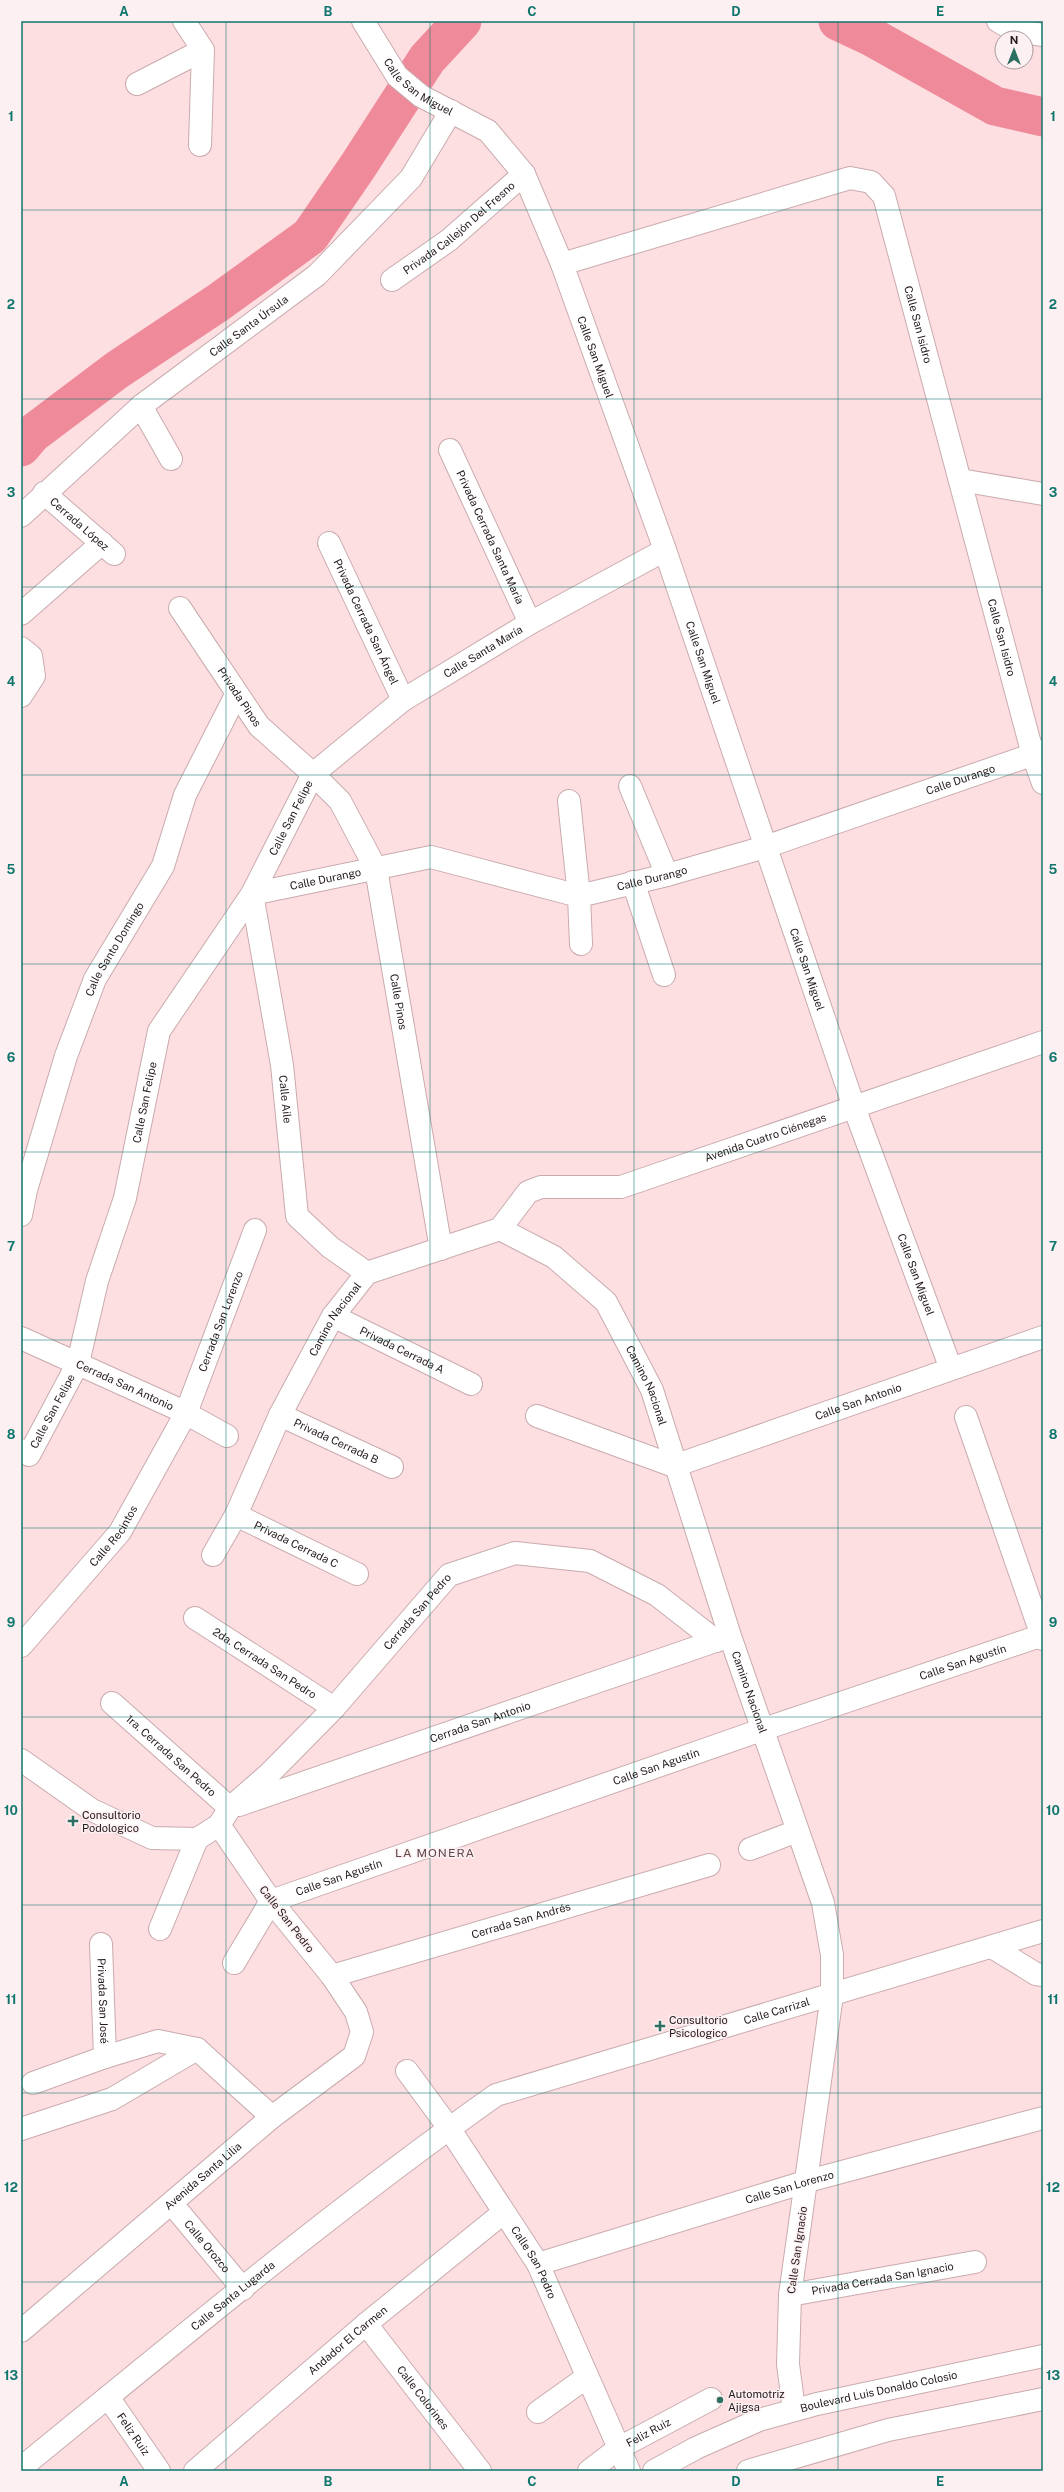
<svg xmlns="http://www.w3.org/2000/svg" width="1064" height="2492" font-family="'Public Sans',sans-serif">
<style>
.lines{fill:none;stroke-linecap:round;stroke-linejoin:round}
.river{stroke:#ee8a99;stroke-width:39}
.street-casing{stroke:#c9abae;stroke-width:24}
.secondary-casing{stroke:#c9abae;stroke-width:24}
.highway-casing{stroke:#c9abae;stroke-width:24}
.street{stroke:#fff;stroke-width:22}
.secondary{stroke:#fff;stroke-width:22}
.highway{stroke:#fff;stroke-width:22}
.grid{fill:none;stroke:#0f766e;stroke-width:1;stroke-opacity:0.55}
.poi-dot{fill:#2d6f60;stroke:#fdf0f2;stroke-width:1.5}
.labels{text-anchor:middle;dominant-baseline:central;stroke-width:3;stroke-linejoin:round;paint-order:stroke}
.street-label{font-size:11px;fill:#24191a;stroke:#fdf0f2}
.poi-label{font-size:11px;fill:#24191a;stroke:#fdf0f2;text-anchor:start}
.neighbourhood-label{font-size:12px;letter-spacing:1px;fill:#62484b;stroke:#fdf0f2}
.neatline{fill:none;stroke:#0f766e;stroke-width:1.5}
.grid-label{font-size:13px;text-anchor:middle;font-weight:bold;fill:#0f766e}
</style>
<rect width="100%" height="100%" fill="#fddee1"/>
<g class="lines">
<path class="river" d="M838 21 870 36 995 106 1043 117
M21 447 32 434 117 370 219 302 310 236 358 166 427 59 462 21"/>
<defs>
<g id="street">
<path d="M184 21 203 50 200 145"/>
<path id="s1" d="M363 21 397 76 421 96 488 131 524 174 562 264 665 550 854 1107 951 1369"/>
<path d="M998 21 1015 31 1043 35"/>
<path d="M137 84 203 50"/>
<path id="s2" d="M562 264 850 178 871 182 884 196 1033 755 1043 783"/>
<path id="s3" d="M392 280 449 240 524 174"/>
<path d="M141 406 171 459"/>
<path id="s4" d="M450 450 530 623"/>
<path d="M960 480 1043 494"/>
<path id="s5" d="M44 493 114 554"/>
<path id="s6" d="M21 516 141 406 317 275 411 178 451 111"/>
<path id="s7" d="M329 543 403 700"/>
<path id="s8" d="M180 608 259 726 313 774 340 801 376 869 441 1249"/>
<path d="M21 614 102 543"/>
<path d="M21 648 31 656 34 676 21 696"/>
<path d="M630 786 667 875"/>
<path d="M569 801 579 896 581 944"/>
<path d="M633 882 664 975"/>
<path id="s9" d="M252 894 431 857 579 896 667 875 765 847 1043 751"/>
<path id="s10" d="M252 894 282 1065 297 1216 330 1247 367 1273"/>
<path id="s11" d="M21 1215 26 1190 66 1056 95 979 163 866 185 795 236 695"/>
<path id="s12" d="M500 1229 528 1192 541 1187H621L1043 1042"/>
<path id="s13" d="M333 1316 471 1384"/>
<path id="s14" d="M21 1338 180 1410 227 1436"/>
<path id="s15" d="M280 1415 392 1467"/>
<path id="s16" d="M537 1416 674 1466 1043 1337"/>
<path d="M966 1417 1043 1639"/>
<path id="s17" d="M21 1450 29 1455 78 1363 97 1281 125 1198 159 1031 252 894 313 774 403 700 530 623 665 550"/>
<path id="s18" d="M236 1515 357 1574"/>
<path id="s19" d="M213 1555 236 1515 280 1415 333 1316 367 1273 500 1229 554 1257 606 1302 652 1390 730 1636 823 1903 832 1955V1995L790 2295 788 2364 794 2410"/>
<path id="s20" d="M195 1618 334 1708"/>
<path id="s21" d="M21 1646 120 1532 186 1413 255 1230"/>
<path id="s22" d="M112 1703 230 1808"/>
<path id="s23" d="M21 1760 92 1810 152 1838 197 1839 219 1825 230 1808 270 1773 334 1708 449 1575 515 1553 590 1561 657 1595 716 1641"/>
<path id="s24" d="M239 1805 727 1637"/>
<path d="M219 1825 271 1901 234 1963"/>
<path d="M750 1849 797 1831"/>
<path d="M160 1929 197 1839"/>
<path id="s25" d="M101 1944 105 2057"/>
<path d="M992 1947 1036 1974 1043 1975"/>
<path id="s26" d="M332 1976 709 1865"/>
<path d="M197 2049 272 2117"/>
<path id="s27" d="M407 2071 449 2128 538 2264 629 2471"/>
<path d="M33 2083 105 2057 158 2041 197 2049"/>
<path d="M21 2129 112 2099 197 2049"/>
<path id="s28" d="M172 2204 243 2289"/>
<path id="s29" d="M538 2264 808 2181 1043 2118"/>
<path id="s30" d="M790 2295 975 2262"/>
<path id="s31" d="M366 2324 480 2471"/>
<path id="s32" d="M108 2397 159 2471"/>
<path d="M538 2412 587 2377"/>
<path id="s33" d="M21 2468C177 2341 332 2211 496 2095L1043 1931"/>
<path id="s34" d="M195 2471 366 2324 503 2213"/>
<path id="s35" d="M589 2471 619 2448 711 2399"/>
</g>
<g id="secondary">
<path id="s36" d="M21 2331 272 2117 354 2056 362 2032 356 2012 332 1976 271 1901 764 1729 1043 1635"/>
</g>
<g id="highway">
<path id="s37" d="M654 2471 696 2448 759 2420 817 2404 1043 2356"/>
<path d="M748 2471 888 2430 1043 2399"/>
</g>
</defs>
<use href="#street" class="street-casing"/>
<use href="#secondary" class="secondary-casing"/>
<use href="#highway" class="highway-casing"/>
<use href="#street" class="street"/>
<use href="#secondary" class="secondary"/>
<use href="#highway" class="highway"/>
</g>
<path class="grid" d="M226 21V2471M430 21V2471M634 21V2471M838 21V2471M21 210H1043M21 399H1043M21 587H1043M21 775H1043M21 964H1043M21 1152H1043M21 1340H1043M21 1528H1043M21 1717H1043M21 1905H1043M21 2093H1043M21 2282H1043"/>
<g class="poi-dot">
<path d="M71 1815h4v4h4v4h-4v4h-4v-4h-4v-4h4z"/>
<path d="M658 2020h4v4h4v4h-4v4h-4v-4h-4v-4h4z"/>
<circle cx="720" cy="2400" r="4"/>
</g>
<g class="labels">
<g class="street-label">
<text stroke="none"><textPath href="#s1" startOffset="88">Calle San Miguel</textPath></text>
<text stroke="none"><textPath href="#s3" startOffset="85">Privada Callejón Del Fresno</textPath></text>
<text stroke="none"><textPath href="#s6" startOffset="297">Calle Santa Úrsula</textPath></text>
<text stroke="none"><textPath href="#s2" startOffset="474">Calle San Isidro</textPath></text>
<text stroke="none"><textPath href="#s1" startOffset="424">Calle San Miguel</textPath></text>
<text stroke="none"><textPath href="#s5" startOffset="47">Cerrada López</textPath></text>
<text stroke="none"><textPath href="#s4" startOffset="96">Privada Cerrada Santa María</textPath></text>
<text stroke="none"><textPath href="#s7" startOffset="87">Privada Cerrada San Ángel</textPath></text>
<text stroke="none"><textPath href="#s2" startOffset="798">Calle San Isidro</textPath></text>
<text stroke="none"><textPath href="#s17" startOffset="966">Calle Santa María</textPath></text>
<text stroke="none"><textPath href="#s1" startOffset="748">Calle San Miguel</textPath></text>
<text stroke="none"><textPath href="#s8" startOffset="107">Privada Pinos</textPath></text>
<text stroke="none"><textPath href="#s9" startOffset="735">Calle Durango</textPath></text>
<text stroke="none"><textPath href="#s17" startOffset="707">Calle San Felipe</textPath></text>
<text stroke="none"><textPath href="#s9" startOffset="411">Calle Durango</textPath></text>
<text stroke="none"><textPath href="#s9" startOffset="75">Calle Durango</textPath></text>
<text stroke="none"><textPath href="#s11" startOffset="283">Calle Santo Domingo</textPath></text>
<text stroke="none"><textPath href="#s1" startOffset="1072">Calle San Miguel</textPath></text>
<text stroke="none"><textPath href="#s8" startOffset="464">Calle Pinos</textPath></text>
<text stroke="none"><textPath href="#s10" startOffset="208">Calle Aile</textPath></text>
<text stroke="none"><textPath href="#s17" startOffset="383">Calle San Felipe</textPath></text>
<text stroke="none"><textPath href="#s12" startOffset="293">Avenida Cuatro Ciénegas</textPath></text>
<text stroke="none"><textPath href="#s1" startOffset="1396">Calle San Miguel</textPath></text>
<text stroke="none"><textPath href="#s19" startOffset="266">Camino Nacional</textPath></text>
<text stroke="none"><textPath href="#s21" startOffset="385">Cerrada San Lorenzo</textPath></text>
<text stroke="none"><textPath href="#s13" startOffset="77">Privada Cerrada A</textPath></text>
<text stroke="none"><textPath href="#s14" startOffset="114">Cerrada San Antonio</textPath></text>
<text stroke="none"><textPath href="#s19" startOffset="685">Camino Nacional</textPath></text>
<text stroke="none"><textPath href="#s16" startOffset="341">Calle San Antonio</textPath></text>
<text stroke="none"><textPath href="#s17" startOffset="59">Calle San Felipe</textPath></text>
<text stroke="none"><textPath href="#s15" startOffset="62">Privada Cerrada B</textPath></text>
<text stroke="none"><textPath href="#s21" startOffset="144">Calle Recintos</textPath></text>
<text stroke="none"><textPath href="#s18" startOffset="67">Privada Cerrada C</textPath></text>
<text stroke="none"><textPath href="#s23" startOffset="516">Cerrada San Pedro</textPath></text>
<text stroke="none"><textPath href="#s36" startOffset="1350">Calle San Agustín</textPath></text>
<text stroke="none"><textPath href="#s20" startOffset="83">2da. Cerrada San Pedro</textPath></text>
<text stroke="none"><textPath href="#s19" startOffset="1009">Camino Nacional</textPath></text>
<text stroke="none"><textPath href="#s24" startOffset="255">Cerrada San Antonio</textPath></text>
<text stroke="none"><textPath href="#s22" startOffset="79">1ra. Cerrada San Pedro</textPath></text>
<text stroke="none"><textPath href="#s36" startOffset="1026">Calle San Agustín</textPath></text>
<text stroke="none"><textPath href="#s36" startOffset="690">Calle San Agustín</textPath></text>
<text transform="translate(287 1919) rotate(52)">Calle San Pedro</text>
<text stroke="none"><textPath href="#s26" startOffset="197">Cerrada San Andrés</textPath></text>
<text stroke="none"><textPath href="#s25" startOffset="57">Privada San José</textPath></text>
<text stroke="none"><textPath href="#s33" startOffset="897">Calle Carrizal</textPath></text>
<text stroke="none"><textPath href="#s36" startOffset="239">Avenida Santa Lilia</textPath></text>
<text stroke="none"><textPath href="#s29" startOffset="263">Calle San Lorenzo</textPath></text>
<text stroke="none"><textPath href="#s28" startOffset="55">Calle Orozco</textPath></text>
<text transform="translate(797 2250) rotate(-82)">Calle San Ignacio</text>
<text stroke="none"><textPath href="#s27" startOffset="230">Calle San Pedro</textPath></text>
<text stroke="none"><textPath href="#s30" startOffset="94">Privada Cerrada San Ignacio</textPath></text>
<text stroke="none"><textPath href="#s33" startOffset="273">Calle Santa Lugarda</textPath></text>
<text stroke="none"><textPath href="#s34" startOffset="201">Andador El Carmen</textPath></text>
<text stroke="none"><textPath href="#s37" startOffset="240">Boulevard Luis Donaldo Colosio</textPath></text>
<text stroke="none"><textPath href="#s31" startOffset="93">Calle Colorines</textPath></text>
<text stroke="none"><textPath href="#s35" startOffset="71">Feliz Ruiz</textPath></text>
<text stroke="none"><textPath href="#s32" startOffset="45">Feliz Ruiz</textPath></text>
</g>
<g class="poi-label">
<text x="82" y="1815">Consultorio<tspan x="82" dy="13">Podologico</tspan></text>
<text x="669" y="2020">Consultorio<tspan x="669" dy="13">Psicologico</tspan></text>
<text x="728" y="2394">Automotriz<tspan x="728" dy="13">Ajigsa</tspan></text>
</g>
<g class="neighbourhood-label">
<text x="435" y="1853">LA MONERA</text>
</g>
</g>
<rect width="1064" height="2492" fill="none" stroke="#fdf0f2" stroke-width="44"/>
<g transform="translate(1014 50)"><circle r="19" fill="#fdf0f2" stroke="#a69a9c"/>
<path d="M0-3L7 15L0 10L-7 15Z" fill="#2d6f60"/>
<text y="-6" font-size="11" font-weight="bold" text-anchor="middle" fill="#24191a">N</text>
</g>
<rect x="22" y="22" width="1020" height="2448" class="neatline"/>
<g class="grid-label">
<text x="124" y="16">A</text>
<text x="328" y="16">B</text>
<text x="532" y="16">C</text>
<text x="736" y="16">D</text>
<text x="940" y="16">E</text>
<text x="11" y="121">1</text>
<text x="1053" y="121">1</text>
<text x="11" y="309">2</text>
<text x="1053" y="309">2</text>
<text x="11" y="497">3</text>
<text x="1053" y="497">3</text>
<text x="11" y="686">4</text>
<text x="1053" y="686">4</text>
<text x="11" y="874">5</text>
<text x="1053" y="874">5</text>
<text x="11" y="1062">6</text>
<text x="1053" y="1062">6</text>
<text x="11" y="1251">7</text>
<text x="1053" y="1251">7</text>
<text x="11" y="1439">8</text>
<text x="1053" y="1439">8</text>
<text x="11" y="1627">9</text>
<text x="1053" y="1627">9</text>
<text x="11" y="1815">10</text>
<text x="1053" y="1815">10</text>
<text x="11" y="2004">11</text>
<text x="1053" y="2004">11</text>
<text x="11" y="2192">12</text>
<text x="1053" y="2192">12</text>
<text x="11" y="2380">13</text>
<text x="1053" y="2380">13</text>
<text x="124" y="2486">A</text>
<text x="328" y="2486">B</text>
<text x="532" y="2486">C</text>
<text x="736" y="2486">D</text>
<text x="940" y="2486">E</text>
</g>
</svg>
